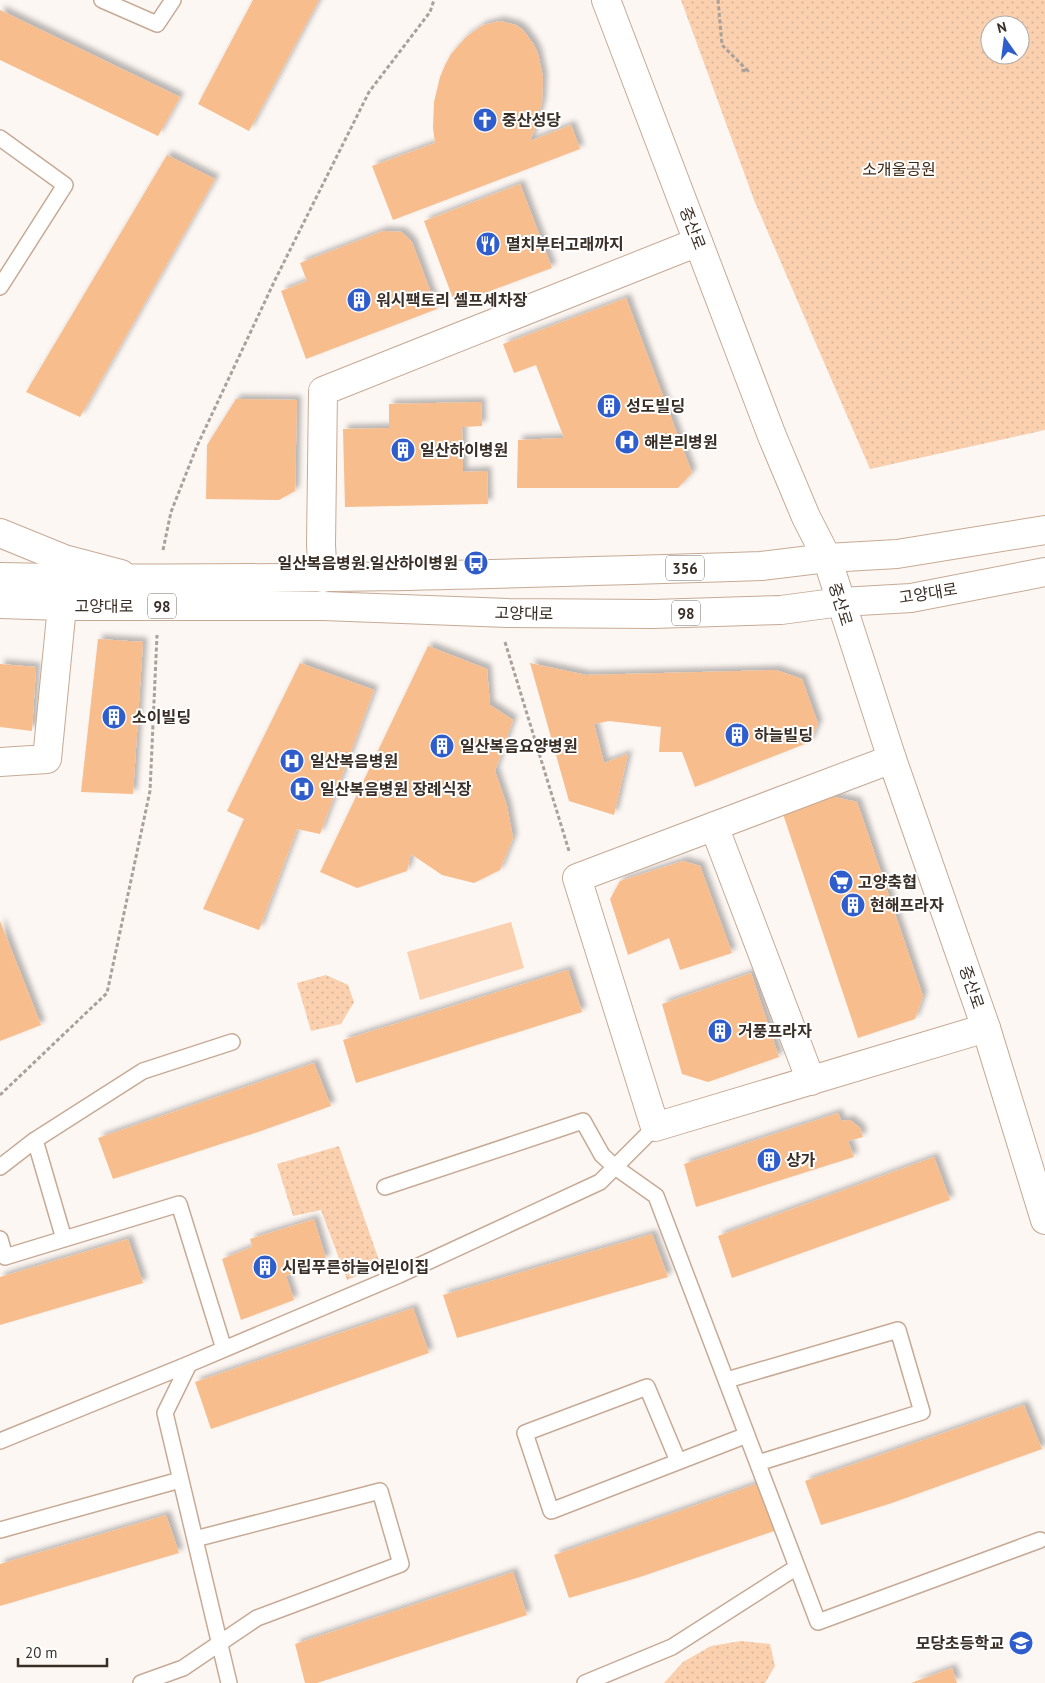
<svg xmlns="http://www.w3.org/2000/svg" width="1045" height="1683" font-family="'PT Sans','Noto Sans KR',sans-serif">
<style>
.park{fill:url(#park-dots);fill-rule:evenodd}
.pitch{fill:#fad0af}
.building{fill:#f8bd8d;filter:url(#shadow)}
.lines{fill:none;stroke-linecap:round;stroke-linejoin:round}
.service-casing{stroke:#c6aa95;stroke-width:18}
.minor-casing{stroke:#c6aa95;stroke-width:30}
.secondary-casing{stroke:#c6aa95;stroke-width:30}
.primary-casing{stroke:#c6aa95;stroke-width:30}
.path{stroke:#a9a19a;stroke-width:3;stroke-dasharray:4 2.5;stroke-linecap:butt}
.service{stroke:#fff;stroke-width:15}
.minor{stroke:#fff;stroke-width:28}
.secondary{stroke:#fff;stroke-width:28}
.primary{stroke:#fff;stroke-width:28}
.labels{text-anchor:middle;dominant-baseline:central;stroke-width:4;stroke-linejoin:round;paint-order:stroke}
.shield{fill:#fff;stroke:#756d67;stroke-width:1}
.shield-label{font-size:15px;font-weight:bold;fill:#3a2f26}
.poi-label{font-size:16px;font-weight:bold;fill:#3a2f26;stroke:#fff;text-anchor:start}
.park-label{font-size:16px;fill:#3f2712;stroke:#fff}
.street-label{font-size:16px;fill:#3a2f26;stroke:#fff}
</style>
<defs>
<pattern id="park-dots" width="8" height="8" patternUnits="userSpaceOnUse" patternTransform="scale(1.25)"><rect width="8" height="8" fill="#fad0af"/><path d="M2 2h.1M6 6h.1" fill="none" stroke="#d7b396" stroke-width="1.8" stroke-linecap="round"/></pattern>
<filter id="shadow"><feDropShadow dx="4.5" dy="-4.5" stdDeviation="2.5" flood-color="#0004"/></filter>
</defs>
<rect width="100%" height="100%" fill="#fdf7f3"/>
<path class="park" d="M681 0H1045V430L870 469 754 200ZM990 25H1020V55H990Z
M326 975 348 985 354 1002 341 1024 311 1031 297 983Z
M339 1146 381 1266 347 1280 321 1210 293 1216 277 1164Z
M741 1641 770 1644 775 1666 765 1683H664L683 1662 711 1646Z"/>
<path class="pitch" d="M511 922 524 968 420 1000 407 952Z"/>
<path class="building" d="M253 0H319L249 131 198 104Z
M0 10 180 97 158 136 0 60Z
M500 21 516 25 523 30 534 45 538 54 543 77 542 102 535 128 530 141 571 125 580 149 393 220 372 166 435 143 433 128 434 102 440 77 445 65 451 54 466 37 483 25Z
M167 155 215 179 80 417 26 392Z
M520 184 552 268 455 304 424 221Z
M383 231 402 232 412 242 437 309 306 359 281 291 307 281 300 263Z
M626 298 692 473 678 488H517L518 440 564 438 536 365 514 373 503 344Z
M236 399 297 400 295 491 279 500 206 499 207 445Z
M481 402 482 426 462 427 463 472 487 471 488 504 345 507 343 429 389 428V404Z
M98 639 143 642 133 794 81 792Z
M428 646 487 669 490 705 513 720 495 771 507 806 513 838 500 870 474 883 442 875 411 854 407 871 357 888 320 872Z
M300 663 374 690 320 834 297 829 259 930 203 909 244 819 227 811Z
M530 663 586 675 776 670 802 679 818 724 810 742 695 787 682 752H659L661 727 609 721 594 724 604 763 628 754 614 815 569 801Z
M0 664 36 667 32 731 0 727Z
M830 796 857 802 923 996 915 1019 858 1038 783 814Z
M683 861 700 866 732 953 680 970 669 938 628 955 610 899 620 881Z
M0 921 41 1025 0 1041Z
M568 970 582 1012 356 1083 343 1040Z
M751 973 779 1057 708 1082 682 1074 662 1004Z
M314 1063 331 1106 258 1132 113 1179 98 1138Z
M838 1113 841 1121 850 1120 860 1128 863 1137 848 1141 854 1157 696 1207 684 1164Z
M934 1157 950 1200 732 1278 718 1236Z
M314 1219 326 1259 286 1276 294 1300 241 1320 222 1259 252 1247 250 1239Z
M652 1234 668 1277 457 1338 443 1295Z
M128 1239 143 1283 0 1325V1277Z
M413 1308 429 1353 211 1429 195 1382Z
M1024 1405 1042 1449 892 1503 821 1525 805 1481Z
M759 1483 777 1530 640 1577 569 1598 554 1555Z
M166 1515 179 1553 0 1606V1564Z
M513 1572 527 1615 317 1683H305L295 1644Z
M952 1668 957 1683H911Z"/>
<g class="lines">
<defs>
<path id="service" d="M102 0 157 24 173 0
M0 138 65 185 0 287
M35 1140 64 1239
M0 1167 35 1140 143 1071 232 1042
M385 1187 583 1121 602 1155 615 1167 656 1196 818 1622 1040 1540
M0 1239 5 1257 179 1204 224 1349
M727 1380 898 1330 922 1412 758 1463
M0 1441 189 1364
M678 1461 647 1387 525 1433 551 1511 747 1435
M0 1530 180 1480
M141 1683 183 1668 257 1618 401 1564 380 1491 195 1539
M229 1683 165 1413 189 1364 399 1275 600 1182 655 1127
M585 1683 672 1647 797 1567"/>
<path id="minor" d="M0 533 64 559 121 574
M323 578 321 545 323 391 698 242
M892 759 577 878 655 1127 986 1028
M0 762 47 759 62 606
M714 826 811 1081"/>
<path id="secondary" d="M606 0 772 436 806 517 827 558 892 759 986 1028 1045 1220"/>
<path id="primary" d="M0 577C254 582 508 574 761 566L827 558 897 554 1045 530
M0 604 62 606H323L508 613 653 614 781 610 841 602 911 598 1045 572"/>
</defs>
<use href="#service" class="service-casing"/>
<use href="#minor" class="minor-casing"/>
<use href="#secondary" class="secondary-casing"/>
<use href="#primary" class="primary-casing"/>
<path class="path" d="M718 0 722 45 748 71 740 70
M163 550 171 512 197 446 275 280 369 92 430 12 434 0
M505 642 569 851
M0 1095 107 993 150 791 157 635"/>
<use href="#service" class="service"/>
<use href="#minor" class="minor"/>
<use href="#secondary" class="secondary"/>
<use href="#primary" class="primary"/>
</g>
<defs>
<symbol id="church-disc" viewBox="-11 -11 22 22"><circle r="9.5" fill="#305dcc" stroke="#fff"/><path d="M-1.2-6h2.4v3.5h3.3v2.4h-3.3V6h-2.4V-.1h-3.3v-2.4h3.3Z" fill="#fff"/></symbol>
<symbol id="restaurant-disc" viewBox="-11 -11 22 22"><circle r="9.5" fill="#305dcc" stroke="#fff"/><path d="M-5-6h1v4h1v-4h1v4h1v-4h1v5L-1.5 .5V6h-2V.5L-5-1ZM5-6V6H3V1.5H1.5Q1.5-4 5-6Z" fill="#fff"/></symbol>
<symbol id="building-disc" viewBox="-11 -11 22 22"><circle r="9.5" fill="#305dcc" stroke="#fff"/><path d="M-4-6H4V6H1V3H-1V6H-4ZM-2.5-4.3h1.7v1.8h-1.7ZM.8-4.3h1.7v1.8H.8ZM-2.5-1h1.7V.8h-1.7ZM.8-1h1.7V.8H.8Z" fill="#fff"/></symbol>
<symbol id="hospital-disc" viewBox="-11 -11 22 22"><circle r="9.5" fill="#305dcc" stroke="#fff"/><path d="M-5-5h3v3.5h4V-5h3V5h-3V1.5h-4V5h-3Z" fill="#fff"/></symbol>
<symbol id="bus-disc" viewBox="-11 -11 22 22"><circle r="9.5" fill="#305dcc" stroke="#fff"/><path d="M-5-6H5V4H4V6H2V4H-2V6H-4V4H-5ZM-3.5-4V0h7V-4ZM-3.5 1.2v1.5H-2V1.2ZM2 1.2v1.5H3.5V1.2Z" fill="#fff"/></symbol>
<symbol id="supermarket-disc" viewBox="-11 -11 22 22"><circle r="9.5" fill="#305dcc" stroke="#fff"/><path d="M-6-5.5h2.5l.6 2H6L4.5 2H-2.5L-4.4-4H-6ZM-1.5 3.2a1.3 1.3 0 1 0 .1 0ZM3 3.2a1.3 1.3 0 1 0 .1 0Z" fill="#fff"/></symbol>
<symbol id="school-disc" viewBox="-11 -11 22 22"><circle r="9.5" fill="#305dcc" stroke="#fff"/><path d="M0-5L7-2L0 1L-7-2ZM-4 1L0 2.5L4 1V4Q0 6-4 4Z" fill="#fff"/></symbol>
</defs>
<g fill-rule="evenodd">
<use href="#church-disc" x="471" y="106" width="28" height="28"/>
<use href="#restaurant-disc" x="474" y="230" width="28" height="28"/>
<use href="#building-disc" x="345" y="286" width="28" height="28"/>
<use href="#building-disc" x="595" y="392" width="28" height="28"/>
<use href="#hospital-disc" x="613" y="428" width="28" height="28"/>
<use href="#building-disc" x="389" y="436" width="28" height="28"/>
<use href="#bus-disc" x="462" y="549" width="28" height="28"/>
<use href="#building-disc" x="100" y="703" width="28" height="28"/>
<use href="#building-disc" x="723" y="721" width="28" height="28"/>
<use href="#building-disc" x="428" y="732" width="28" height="28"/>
<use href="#hospital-disc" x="278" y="747" width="28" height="28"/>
<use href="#hospital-disc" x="288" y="775" width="28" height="28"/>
<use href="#supermarket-disc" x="827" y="868" width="28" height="28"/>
<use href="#building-disc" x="839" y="891" width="28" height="28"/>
<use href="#building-disc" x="706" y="1017" width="28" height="28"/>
<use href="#building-disc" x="755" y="1146" width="28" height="28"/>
<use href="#building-disc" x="251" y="1253" width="28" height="28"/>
<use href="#school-disc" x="1007" y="1629" width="28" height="28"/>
</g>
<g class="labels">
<g class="shield">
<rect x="666" y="555.5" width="38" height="25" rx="4"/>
<rect x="148" y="593.5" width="28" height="25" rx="4"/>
<rect x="672" y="600.5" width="28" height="25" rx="4"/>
</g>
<g class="shield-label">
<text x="685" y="568">356</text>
<text x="162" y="606">98</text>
<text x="686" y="613">98</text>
</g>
<g class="poi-label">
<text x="502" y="120">중산성당</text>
<text x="506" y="244">멸치부터고래까지</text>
<text x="376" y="300">워시팩토리 셀프세차장</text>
<text x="626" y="406">성도빌딩</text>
<text x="644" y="442">해븐리병원</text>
<text x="420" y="450">일산하이병원</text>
<text x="458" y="563" text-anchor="end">일산복음병원.일산하이병원</text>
<text x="132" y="717">소이빌딩</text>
<text x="754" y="735">하늘빌딩</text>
<text x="460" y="746">일산복음요양병원</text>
<text x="310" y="761">일산복음병원</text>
<text x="320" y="789">일산복음병원 장례식장</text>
<text x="858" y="882">고양축협</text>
<text x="870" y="905">현해프라자</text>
<text x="738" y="1031">거풍프라자</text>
<text x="786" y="1160">상가</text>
<text x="282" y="1267">시립푸른하늘어린이집</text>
<text x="1004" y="1643" text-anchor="end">모당초등학교</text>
</g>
<g class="park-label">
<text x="899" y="169">소개울공원</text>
</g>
<g class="street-label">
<text transform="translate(693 228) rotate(69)">중산로</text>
<text transform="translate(928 593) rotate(-9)">고양대로</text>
<text transform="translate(841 604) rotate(73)">중산로</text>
<text x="104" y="606">고양대로</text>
<text transform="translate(524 613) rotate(1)">고양대로</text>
<text transform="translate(972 987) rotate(71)">중산로</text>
</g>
</g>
<g transform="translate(1005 40) rotate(346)"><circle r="24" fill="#ffffff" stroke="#b0aca8"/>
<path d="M0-4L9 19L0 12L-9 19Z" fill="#305dcc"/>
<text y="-8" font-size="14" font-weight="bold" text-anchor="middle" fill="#3a2f26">N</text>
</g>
<path d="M18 1658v8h89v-8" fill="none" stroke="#3a2f26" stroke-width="2.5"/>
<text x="25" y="1658" font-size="15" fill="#3a2f26" stroke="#ffffff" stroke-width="4" paint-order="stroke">20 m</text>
</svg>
